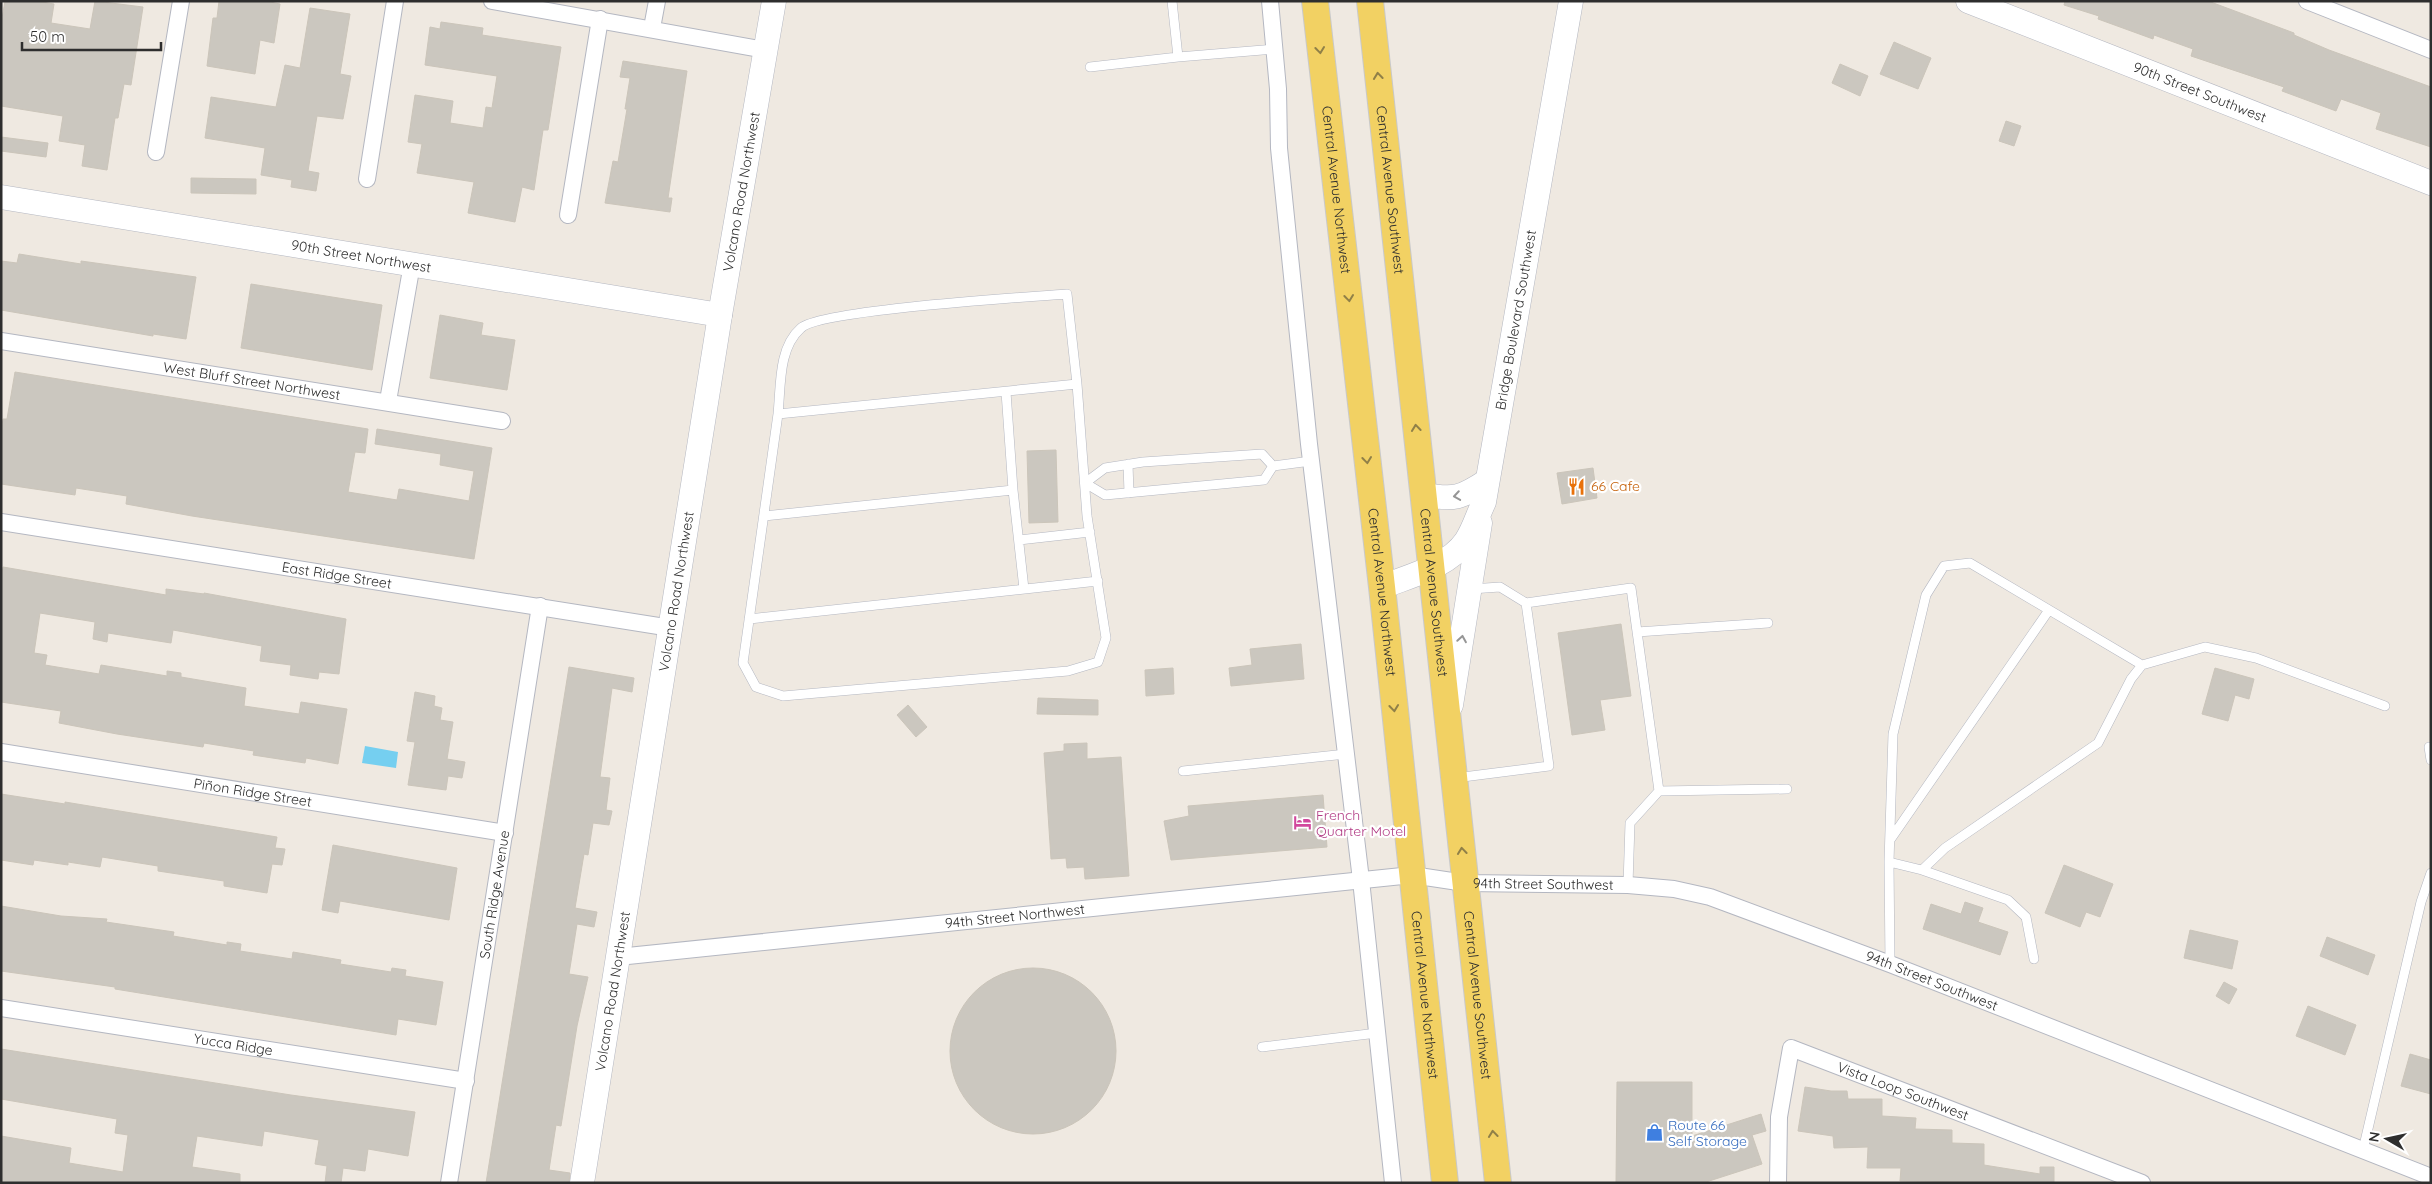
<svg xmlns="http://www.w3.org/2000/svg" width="2432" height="1184" font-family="Quicksand,sans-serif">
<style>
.water{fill:#75cff0}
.building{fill:#cbc7bf;stroke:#cbc5ba}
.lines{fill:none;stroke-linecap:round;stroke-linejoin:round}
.lane-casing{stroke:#b4b7c1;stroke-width:10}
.street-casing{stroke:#b4b7c1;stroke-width:18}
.secondary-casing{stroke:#b4b7c1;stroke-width:25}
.primary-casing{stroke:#c9c9c9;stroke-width:28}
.lane{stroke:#fff;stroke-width:9}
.street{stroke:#fff;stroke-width:16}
.secondary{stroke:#fff;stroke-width:24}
.primary{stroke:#f2d163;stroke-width:26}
.oneway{stroke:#908048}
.oneway2{stroke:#969696}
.labels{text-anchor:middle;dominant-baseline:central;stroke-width:4.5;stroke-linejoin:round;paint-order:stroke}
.street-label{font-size:14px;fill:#2e2e2e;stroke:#fff}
.food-label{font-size:14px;fill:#c56008;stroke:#fff;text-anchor:start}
.hotel-label{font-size:14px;fill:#b23c85;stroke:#fff;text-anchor:start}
.shop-label{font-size:14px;fill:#366cbe;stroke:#fff;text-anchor:start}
</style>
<rect width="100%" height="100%" fill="#efe9e1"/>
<path class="water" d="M365 746 398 752 396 768 362 763Z"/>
<path class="building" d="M5 1H36L54 4 51 23 90 29 95 1 143 7 131 85 124 84 118 118H115L107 170 82 166 85 145 59 141 63 116 1 106V24Z
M219 1H265L280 4 274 43 260 40 255 74 207 66 213 18H217Z
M2065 1H2208L2294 33V35L2329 50 2431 87V147L2376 129 2381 113 2341 99 2336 111 2282 91 2284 87 2191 56 2193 49 2154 35 2153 39 2098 19 2099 16 2064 5Z
M310 8 350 14 340 74 351 76 343 119 317 116 308 171 319 173 316 191 291 187 292 180 261 175 265 148 205 138 211 97 276 107 285 65 300 68Z
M441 22 483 28 482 35 561 47 548 130H543L534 190 522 187 515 222 468 213 474 182 417 173 422 144 408 142 415 95 453 101 450 123 483 128 486 107 492 108 497 76 425 65 430 27 440 29Z
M1894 42 1931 58 1918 89 1880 74Z
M623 61 687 71 668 198H672L670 212 605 203 613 161 618 162 627 109H625L630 78 620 77Z
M1840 64 1868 76 1860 96 1832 83Z
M2006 121 2021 126 2014 146 1999 141Z
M1 137 48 143 46 157 1 151Z
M191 178 256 179V194L191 193Z
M19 254 81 264V261L196 277 186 339 153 334V336L1 310V261L17 263Z
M251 284 382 305 372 370 241 348Z
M440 315 483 323 481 335 515 340 507 390 430 378Z
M15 372 368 429 365 453 355 452 348 492 397 500 399 489 469 501 474 471 440 465 441 454 375 444 377 429 492 448 474 559 192 516 126 504 127 496 76 488 75 495 1 484V432L3 419H7Z
M1056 450 1058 522 1029 523 1027 451Z
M1593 468 1597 498 1562 504 1557 473Z
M3 567 166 595V589L204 594V593L346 619 339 674 319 672 318 679 290 675 291 665 260 661 262 646 173 630 171 643 108 633 107 642 93 639 95 622 40 613 34 653 47 655 45 665 99 674 101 665 167 676V671L181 673V677L246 688 244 706 299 714 301 702 347 709 338 764 306 758 305 763 253 755 254 751 204 743 203 747 117 734 59 723 61 711 1 702V579Z
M1621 624 1631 696 1600 700 1605 730 1572 735 1558 633Z
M1301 644 1304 679 1231 686 1229 668 1252 665 1250 649Z
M569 667 634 678 632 692 612 688 600 777 610 778 606 810 612 811 609 825 593 823 588 855 584 854 575 908 597 912 594 927 577 924 569 974 588 977 577 1026 561 1126 556 1125 549 1170 570 1173 569 1183H486Z
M1173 668 1174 694 1146 696 1145 670Z
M2215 668 2254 679 2249 699 2235 695 2228 721 2202 714Z
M415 692 435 696 434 706 442 708 440 720 453 722 447 759 465 762 462 778 448 776 446 790 408 785 415 742 407 741Z
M1038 698 1098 700V715L1037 714Z
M908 705 927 727 916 737 897 715Z
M1087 743V759L1121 757 1129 876 1085 879 1084 867 1067 868 1066 858 1051 859 1044 753 1064 751V744Z
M1 794 65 804V802L277 837 275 848 285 849 282 865 272 864 267 893 224 886V881L158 871V866L102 857 100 867 68 862V865L34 860 33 865 1 860Z
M1323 795 1327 847 1171 860 1164 821 1189 816 1188 806Z
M333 845 457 868 449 920 340 901 338 913 322 910Z
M2064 865 2113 884 2100 917 2086 912 2080 927 2045 913Z
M1965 902 1983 908 1978 922 2008 932 2000 955 1923 929 1931 904 1961 914Z
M1 906 61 916 107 919 106 922 174 932 173 936 227 945V942L241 944 240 951 292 959 293 952 341 960 340 964 391 972 392 968 406 970 405 976 443 982 436 1025 398 1019 396 1035 115 989V987L1 971Z
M2190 930 2238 941 2232 969 2184 958Z
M2327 937 2375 955 2368 975 2320 956Z
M950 1051a83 83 0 1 1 166 0a83 83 0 1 1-166 0Z
M2224 982 2237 989 2229 1004 2216 996Z
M2308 1006 2356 1025 2345 1055 2296 1036Z
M1 1049 291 1095 415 1112 408 1156 368 1149 365 1171 343 1168 341 1183H325L327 1166 315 1164 319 1140 264 1131 262 1146 197 1136 192 1167 240 1174V1183H1V1136L71 1148 69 1163 123 1172 128 1135 115 1133 117 1119 1 1099Z
M2410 1054 2431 1060V1094L2401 1086Z
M1617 1082H1692V1136L1761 1114 1766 1131 1752 1135 1762 1164 1703 1183H1616Z
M1805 1087 1831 1091H1847L1848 1099H1882V1116L1916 1118 1915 1129 1952 1130V1143L1984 1144V1165L2040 1174V1167H2054V1183L1900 1181 1901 1168H1867L1868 1147 1834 1148 1833 1136 1798 1131Z"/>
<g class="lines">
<defs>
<path id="lane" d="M1172 1 1178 57 1275 49
M1090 67 1178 57
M1077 384 1087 516 1106 638 1098 662 1068 671 783 696 756 687 743 663 778 414Z
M1006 392 1013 490
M778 414C781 386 778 348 801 328 820 310 1028 297 1067 294L1077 384
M1262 454 1273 466 1264 480 1105 495 1085 483 1105 468 1143 462Z
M1128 464 1129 493
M1273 466 1311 461
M764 516 1013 490 1024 589
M1019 540 1090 532
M1471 589 1500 587 1526 603
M749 619 1098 581
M1637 632 1768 623
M2142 665 2205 647 2256 658 2385 706
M2429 747 2431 760
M1183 771 1346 754
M1455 778 1549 766 1526 603 1631 588 1659 791 1630 823 1628 885
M1659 791 1787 789
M1890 840 2049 610
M1889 862 1922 870 1945 848 2098 743 2131 679 2142 665 1970 563 1944 566 1926 595 1893 734 1889 862 1890 964
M1922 870 2008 900 2026 917 2034 959
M1262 1047 1377 1033
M2363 1150 2421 902 2431 873"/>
<g id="street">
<path d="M492 1 765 50"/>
<path d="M1270 1 1278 89 1279 148 1309 444 1361 880 1393 1183"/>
<path d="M2307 1 2431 50"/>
<path d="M652 28 657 1"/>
<path d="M156 152 181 1"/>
<path d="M367 179 395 1"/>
<path d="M568 215 600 19"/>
<path id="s1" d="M1 341 502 421"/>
<path d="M388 401 412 264"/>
<path id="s2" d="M1 522 671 628"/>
<path id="s3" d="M1 752 505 833"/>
<path id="s4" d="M618 957 1412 875 1465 883 1628 885 1674 889 1710 897 1890 964 2431 1177"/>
<path id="s5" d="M1 1008 466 1081"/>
<path id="s6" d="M449 1183 540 606"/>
<path id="s7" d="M1778 1183 1779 1117 1791 1048 2142 1183"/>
</g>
<g id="secondary">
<path id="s8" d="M1968 1 2431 183"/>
<path id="s9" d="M1 197 720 315"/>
<path d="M1424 495C1455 500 1461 498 1487 481"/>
<path id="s10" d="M1382 587C1409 576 1448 567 1466 541 1474 529 1478 514 1484 502L1571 1"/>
<path d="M1451 705 1480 523"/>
<path id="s11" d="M582 1183 720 315 774 1"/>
</g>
<g id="primary">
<path id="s12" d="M1315 1 1382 587 1445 1183"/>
<path id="s13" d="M1370 1 1498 1183"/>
</g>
</defs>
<use href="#lane" class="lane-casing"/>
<use href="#street" class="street-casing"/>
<use href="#secondary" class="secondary-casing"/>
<use href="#primary" class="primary-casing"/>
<use href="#lane" class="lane"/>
<use href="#street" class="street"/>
<use href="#secondary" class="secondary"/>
<use href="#primary" class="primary"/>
</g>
<defs><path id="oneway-chevron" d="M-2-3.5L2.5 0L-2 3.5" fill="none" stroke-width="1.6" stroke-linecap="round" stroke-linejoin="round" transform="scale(1.25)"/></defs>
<g class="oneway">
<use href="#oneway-chevron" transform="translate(1320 50) rotate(83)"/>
<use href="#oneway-chevron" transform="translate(1378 76) rotate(-96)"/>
<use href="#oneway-chevron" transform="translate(1349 298) rotate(83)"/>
<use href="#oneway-chevron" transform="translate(1416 428) rotate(-96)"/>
<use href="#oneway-chevron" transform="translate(1367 460) rotate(83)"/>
<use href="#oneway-chevron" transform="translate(1394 708) rotate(84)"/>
<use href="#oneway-chevron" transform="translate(1462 851) rotate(-96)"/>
<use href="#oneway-chevron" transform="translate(1493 1134) rotate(-96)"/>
</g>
<g class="oneway2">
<use href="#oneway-chevron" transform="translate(1457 496) rotate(171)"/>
<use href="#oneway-chevron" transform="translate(1462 639) rotate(-81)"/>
</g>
<defs>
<symbol id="restaurant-bare" viewBox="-9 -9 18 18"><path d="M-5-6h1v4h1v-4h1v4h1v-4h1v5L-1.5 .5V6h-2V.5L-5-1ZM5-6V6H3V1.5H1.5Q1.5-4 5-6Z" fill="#e8710a" stroke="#fff" stroke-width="2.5" paint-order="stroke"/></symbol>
<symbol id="hotel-bare" viewBox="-9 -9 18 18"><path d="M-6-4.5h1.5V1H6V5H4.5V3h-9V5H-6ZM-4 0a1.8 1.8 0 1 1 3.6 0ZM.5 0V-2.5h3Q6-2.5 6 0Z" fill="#d1479c" stroke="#fff" stroke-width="2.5" paint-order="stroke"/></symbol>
<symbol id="shop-bare" viewBox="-9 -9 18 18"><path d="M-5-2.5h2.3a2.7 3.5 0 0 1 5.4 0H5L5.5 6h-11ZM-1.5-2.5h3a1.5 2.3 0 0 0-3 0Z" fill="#3f7fe0" stroke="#fff" stroke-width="2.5" paint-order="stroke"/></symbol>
</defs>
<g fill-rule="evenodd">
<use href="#restaurant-bare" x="1564" y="474" width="25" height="25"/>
<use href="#hotel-bare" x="1290" y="810" width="25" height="25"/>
<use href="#shop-bare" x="1642" y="1120" width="25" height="25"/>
</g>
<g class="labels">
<g class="street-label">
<text stroke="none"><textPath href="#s8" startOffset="249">90th Street Southwest</textPath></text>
<text stroke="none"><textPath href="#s12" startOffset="190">Central Avenue Northwest</textPath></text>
<text stroke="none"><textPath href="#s13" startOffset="190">Central Avenue Southwest</textPath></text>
<text stroke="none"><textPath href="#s11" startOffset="1004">Volcano Road Northwest</textPath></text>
<text stroke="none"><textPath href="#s9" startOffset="365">90th Street Northwest</textPath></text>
<text stroke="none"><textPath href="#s10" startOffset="325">Bridge Boulevard Southwest</textPath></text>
<text stroke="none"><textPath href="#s1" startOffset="254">West Bluff Street Northwest</textPath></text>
<text stroke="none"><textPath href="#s2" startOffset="340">East Ridge Street</textPath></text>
<text stroke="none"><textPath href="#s11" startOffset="599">Volcano Road Northwest</textPath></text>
<text stroke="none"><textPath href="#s12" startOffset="595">Central Avenue Northwest</textPath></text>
<text stroke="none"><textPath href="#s13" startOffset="595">Central Avenue Southwest</textPath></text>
<text stroke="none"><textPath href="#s3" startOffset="255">Piñon Ridge Street</textPath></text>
<text stroke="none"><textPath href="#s4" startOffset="930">94th Street Southwest</textPath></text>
<text stroke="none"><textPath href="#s6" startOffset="292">South Ridge Avenue</textPath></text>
<text stroke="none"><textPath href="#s4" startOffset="399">94th Street Northwest</textPath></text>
<text stroke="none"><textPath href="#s4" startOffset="1335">94th Street Southwest</textPath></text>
<text stroke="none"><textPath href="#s11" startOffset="194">Volcano Road Northwest</textPath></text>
<text stroke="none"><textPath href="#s12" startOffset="1000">Central Avenue Northwest</textPath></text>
<text stroke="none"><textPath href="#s13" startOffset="1000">Central Avenue Southwest</textPath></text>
<text stroke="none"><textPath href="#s5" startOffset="235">Yucca Ridge</textPath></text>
<text stroke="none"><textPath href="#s7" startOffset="256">Vista Loop Southwest</textPath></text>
</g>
<g class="food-label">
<text x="1591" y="486">66 Cafe</text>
</g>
<g class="hotel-label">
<text x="1316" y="815">French<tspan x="1316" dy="16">Quarter Motel</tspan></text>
</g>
<g class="shop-label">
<text x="1668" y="1125">Route 66<tspan x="1668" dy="16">Self Storage</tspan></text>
</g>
</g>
<rect width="2432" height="1184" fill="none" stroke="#2e2e2e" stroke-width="5"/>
<g transform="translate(2387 1139) rotate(279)" stroke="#ffffff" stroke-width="4" paint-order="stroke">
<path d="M0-4L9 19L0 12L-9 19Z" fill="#2e2e2e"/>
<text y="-8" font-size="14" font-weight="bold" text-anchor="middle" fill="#2e2e2e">N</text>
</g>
<path d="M22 42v8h139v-8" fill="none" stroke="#2e2e2e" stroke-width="2.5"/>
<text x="30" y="42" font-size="15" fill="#2e2e2e" stroke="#ffffff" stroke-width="4" paint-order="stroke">50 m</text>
</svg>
